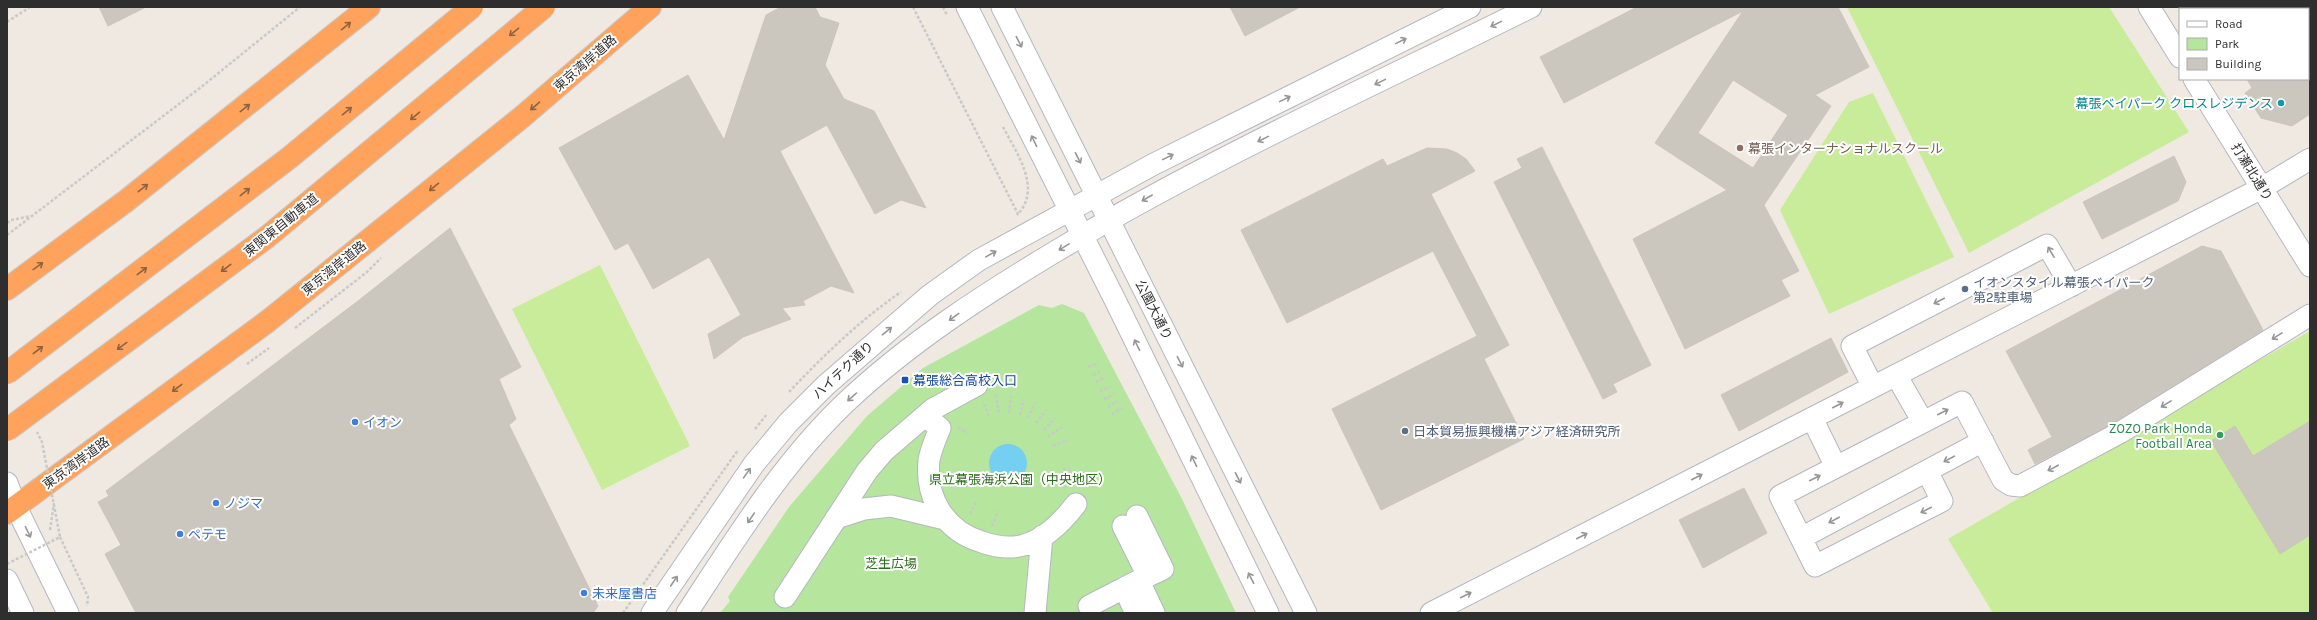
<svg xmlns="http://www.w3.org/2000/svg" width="2317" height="620" font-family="Karla,'Noto Sans JP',sans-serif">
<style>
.green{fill:#b6e59e}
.pitch{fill:#c9ec9a}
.water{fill:#75cff0}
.building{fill:#cbc7bf;stroke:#cbc5ba;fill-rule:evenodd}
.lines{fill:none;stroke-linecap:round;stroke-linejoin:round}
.minor-casing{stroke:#b4b7c1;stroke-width:23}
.highway-casing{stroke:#c9c9c9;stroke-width:24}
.path{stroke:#c9c9c9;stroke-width:2.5;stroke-dasharray:3 2;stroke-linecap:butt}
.minor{stroke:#fff;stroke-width:21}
.highway{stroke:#ffa35c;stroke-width:22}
.highway-bridge-casing{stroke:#c9c9c9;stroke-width:24;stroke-linecap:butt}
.path-bridge{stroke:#c9c9c9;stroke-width:2.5;stroke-dasharray:3 2;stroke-linecap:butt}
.highway-bridge{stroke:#ffa35c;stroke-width:22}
.oneway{stroke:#969696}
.oneway2{stroke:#8c6343}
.culture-dot{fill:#0f9aa8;stroke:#fff;stroke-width:1.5}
.education-dot{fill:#8d6e63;stroke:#fff;stroke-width:1.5}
.service-dot{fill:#5c6f8a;stroke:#fff;stroke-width:1.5}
.transit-dot{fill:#1a4fb4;stroke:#fff;stroke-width:1.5}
.shop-dot{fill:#3f7fe0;stroke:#fff;stroke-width:1.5}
.leisure-dot{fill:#2e9e5b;stroke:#fff;stroke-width:1.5}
.labels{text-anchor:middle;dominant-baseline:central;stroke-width:4;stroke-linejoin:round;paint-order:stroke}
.street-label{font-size:13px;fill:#2e2e2e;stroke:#fff}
.culture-label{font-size:13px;fill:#0d838f;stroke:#fff;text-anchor:end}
.education-label{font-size:13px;fill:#785e54;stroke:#fff;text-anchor:start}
.service-label{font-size:13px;fill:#4e5e75;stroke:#fff;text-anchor:start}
.transit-label{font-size:13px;fill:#164399;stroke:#fff;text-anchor:start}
.shop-label{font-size:13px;fill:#366cbe;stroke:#fff;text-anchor:start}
.leisure-label{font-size:13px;fill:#27864d;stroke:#fff;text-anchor:end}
.park-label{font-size:13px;fill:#2c6e1b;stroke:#fff}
</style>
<rect width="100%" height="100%" fill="#efe9e1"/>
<path class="green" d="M1062 304 1084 313 1182 499 1236 613H720L730 601 728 597 789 507 867 416 923 368 1039 305 1052 308Z"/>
<path class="pitch" d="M1847 7H2109L2189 132 1969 253Z
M1873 93 1954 257 1829 314 1780 210 1849 102Z
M600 265 690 446 602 490 512 309Z
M2310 331V613H1993L1948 539Z"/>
<path class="water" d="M989 463a19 19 0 1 1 38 0a19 19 0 1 1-38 0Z"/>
<path class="building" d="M99 7H146L108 26Z
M781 7H815L820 17 839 23 825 65 844 99 874 111 926 208 901 200 875 214 827 125 780 151 854 293 831 286 803 301 805 305 782 308 791 319 743 337 714 359 708 334 741 315 709 257 653 289 628 243 615 250 559 148 688 75 724 140 766 15Z
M1230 7H1300L1245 36Z
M1637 7H1838L1869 67 1815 95 1831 106 1764 205 1799 271 1781 280 1790 296 1685 349 1633 239 1727 190 1655 143 1743 11 1564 103 1540 57ZM1733 80 1788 115 1753 168 1698 133Z
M2247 79H2310V114L2292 126 2261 118 2245 93 2252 88Z
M1542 147 1651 365 1613 384 1617 392 1603 399 1494 182 1522 168 1517 159Z
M1427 148 1447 149 1457 153 1466 159 1475 171 1431 194 1509 345 1484 359 1524 439 1381 510 1332 409 1477 336 1433 251 1287 323 1241 230 1383 159 1387 166Z
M2174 156 2186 182 2178 201 2102 239 2083 202Z
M450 228 521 367 499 379 516 419 509 425 598 606 593 613H136L105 554 121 545 98 502 109 496 106 491 358 301Z
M2202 246 2221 251 2263 330 2115 422 2035 464 2028 450 2052 437 2006 351Z
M1831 338 1848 372 1739 431 1721 395Z
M2310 421V535L2280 554 2211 441 2235 426 2253 456Z
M1744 488 1767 533 1703 568 1679 520Z"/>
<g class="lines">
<defs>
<path id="minor" d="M967 7 1116 302 1268 613
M1002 7 1306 613
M2149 7 2180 57
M2194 79 2310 266
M1896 375 1923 422
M1873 387 1852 346 2047 245 2071 286
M925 416 940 428C936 438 931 449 929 460 925 498 945 531 982 542 996 547 1010 549 1024 545 1046 539 1063 521 1076 504
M1812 418 1836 467
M1927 471 1942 501 1815 566 1780 496 1962 402 2003 480 2011 485 2020 486 2121 432 2310 315
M7 483 16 507 68 613
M1137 516 1163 569 1148 576
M836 518 864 509 891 506 945 519
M1123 526 1148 576 1124 588 1136 613
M1801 538 1983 441
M7 580 23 613
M1139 581 1154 613
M785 597 867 471 884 451 933 409 977 385
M1089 606 1124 588
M652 613 754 464 788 423 826 385 930 295 979 260 1154 164 1470 7
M687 613C734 541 781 465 843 405 908 343 986 293 1063 247 1214 157 1374 85 1531 7
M1035 613 1042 536
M1431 613 2262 188 2310 159"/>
<path id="highway" d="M7 289 126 201 369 7
M7 513 268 321 522 117 650 7"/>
</defs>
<use href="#minor" class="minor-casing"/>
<use href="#highway" class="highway-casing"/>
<path class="path" d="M913 7 1018 214
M943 7 947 15
M7 22 30 7
M1003 127C1016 152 1043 189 1017 215
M7 223 11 220 31 216
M7 235 200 88 300 7
M295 328 367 272 381 258
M247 364 269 348
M1088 367 1098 363
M1093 375 1102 370
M1096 382 1105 377
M1100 391 1110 386
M789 392C824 355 859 321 901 292
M996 395 999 414
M1104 399 1114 394
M984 404 989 417
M1108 407 1118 401
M1009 413 1011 396
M1112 414 1122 408
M1020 415 1024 399
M1028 418 1035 403
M1036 423 1046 410
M958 427 967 433
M755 429 767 414
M1044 430 1055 418
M1048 437 1062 427
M1053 446 1068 440
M1063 469 1072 470
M1063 477 1070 479
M1060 485 1067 488
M970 514 976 502
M992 526 998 511
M50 530 54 503
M60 537 88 597 87 606
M623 613 738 450"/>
<use href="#minor" class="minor"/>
<use href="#highway" class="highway"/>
<defs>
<path id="highway-bridge" d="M7 373 289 158 472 7
M7 430 267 237 544 7"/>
</defs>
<use href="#highway-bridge" class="highway-bridge-casing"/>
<path class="path-bridge" d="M7 564 60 537 42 442 37 432"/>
<use href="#highway-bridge" class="highway-bridge"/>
</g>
<defs><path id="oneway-shaft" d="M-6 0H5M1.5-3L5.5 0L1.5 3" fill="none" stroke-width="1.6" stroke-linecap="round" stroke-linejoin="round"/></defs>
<g class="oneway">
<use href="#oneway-shaft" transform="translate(1496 24) rotate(154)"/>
<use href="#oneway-shaft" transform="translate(1401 41) rotate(-26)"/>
<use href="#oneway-shaft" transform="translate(1019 42) rotate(63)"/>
<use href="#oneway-shaft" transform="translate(1380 82) rotate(154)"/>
<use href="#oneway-shaft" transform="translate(1285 99) rotate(-26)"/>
<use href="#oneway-shaft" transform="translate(1263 139) rotate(154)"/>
<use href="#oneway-shaft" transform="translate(1034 141) rotate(-116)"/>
<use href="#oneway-shaft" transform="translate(1168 157) rotate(-26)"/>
<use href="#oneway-shaft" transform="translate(1078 158) rotate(63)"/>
<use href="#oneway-shaft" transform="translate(1147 198) rotate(150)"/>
<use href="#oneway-shaft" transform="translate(1064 247) rotate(149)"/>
<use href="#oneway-shaft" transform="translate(2051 252) rotate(-120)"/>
<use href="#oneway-shaft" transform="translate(991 254) rotate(-29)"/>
<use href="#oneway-shaft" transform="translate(1939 301) rotate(153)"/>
<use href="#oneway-shaft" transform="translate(954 317) rotate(144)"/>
<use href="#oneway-shaft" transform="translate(887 331) rotate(-39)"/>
<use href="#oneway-shaft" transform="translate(2277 336) rotate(148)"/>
<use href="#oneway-shaft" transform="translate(1137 345) rotate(-116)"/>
<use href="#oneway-shaft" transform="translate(1180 362) rotate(63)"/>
<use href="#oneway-shaft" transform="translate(852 397) rotate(138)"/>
<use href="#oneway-shaft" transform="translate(2166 404) rotate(148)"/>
<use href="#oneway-shaft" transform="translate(1838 405) rotate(-27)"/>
<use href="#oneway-shaft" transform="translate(1943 412) rotate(-27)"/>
<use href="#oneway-shaft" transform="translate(1949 459) rotate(152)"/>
<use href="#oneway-shaft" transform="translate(1194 461) rotate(-116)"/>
<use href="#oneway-shaft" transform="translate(2053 468) rotate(152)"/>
<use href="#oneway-shaft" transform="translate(747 473) rotate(-55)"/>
<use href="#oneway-shaft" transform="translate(1697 477) rotate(-27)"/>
<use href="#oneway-shaft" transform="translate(1238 478) rotate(63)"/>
<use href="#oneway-shaft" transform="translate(1815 478) rotate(-27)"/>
<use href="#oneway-shaft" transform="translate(1926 510) rotate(153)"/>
<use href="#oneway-shaft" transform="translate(751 518) rotate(124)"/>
<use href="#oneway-shaft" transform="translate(1834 520) rotate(152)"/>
<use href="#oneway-shaft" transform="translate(28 532) rotate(64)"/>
<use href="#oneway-shaft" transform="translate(1582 536) rotate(-27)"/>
<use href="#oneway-shaft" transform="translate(1251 578) rotate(-117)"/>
<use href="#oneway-shaft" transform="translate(674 581) rotate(-56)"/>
<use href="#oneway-shaft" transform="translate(1466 595) rotate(-27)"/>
</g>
<g class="oneway2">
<use href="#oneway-shaft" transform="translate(346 26) rotate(-39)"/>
<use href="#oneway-shaft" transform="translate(514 32) rotate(140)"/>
<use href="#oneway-shaft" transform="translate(535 106) rotate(139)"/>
<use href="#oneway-shaft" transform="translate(245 108) rotate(-38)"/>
<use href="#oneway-shaft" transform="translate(347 111) rotate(-39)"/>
<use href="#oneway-shaft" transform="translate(415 116) rotate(140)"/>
<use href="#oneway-shaft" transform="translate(434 187) rotate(141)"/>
<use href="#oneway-shaft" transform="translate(143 188) rotate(-38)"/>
<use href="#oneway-shaft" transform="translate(245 192) rotate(-38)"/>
<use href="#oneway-shaft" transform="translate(38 266) rotate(-36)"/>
<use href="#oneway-shaft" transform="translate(226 268) rotate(143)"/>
<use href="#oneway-shaft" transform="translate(142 271) rotate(-37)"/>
<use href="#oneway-shaft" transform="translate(122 346) rotate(144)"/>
<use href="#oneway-shaft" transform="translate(38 350) rotate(-37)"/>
<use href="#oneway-shaft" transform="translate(177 388) rotate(143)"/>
</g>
<circle class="culture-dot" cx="2281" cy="103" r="4"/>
<circle class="education-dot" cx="1740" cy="148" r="4"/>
<g class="service-dot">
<circle cx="1965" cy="289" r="4"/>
<circle cx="1405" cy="431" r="4"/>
</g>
<rect class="transit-dot" x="901" y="376" width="8" height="8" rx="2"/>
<g class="shop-dot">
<circle cx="355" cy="422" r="4"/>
<circle cx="216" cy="503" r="4"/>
<circle cx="180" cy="534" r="4"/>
<circle cx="584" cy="593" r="4"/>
</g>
<circle class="leisure-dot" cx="2220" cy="435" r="4"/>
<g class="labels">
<g class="street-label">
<text transform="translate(585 63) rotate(-41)">東京湾岸道路</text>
<text transform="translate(2252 172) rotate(58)">打瀬北通り</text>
<text transform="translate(281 225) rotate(-39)">東関東自動車道</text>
<text transform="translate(334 268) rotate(-39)">東京湾岸道路</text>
<text transform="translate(1154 310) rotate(63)">公園大通り</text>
<text transform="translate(843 370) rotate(-43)">ハイテク通り</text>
<text transform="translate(76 463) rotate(-36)">東京湾岸道路</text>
</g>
<g class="culture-label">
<text x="2273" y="103">幕張ベイパーク クロスレジデンス</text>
</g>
<g class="education-label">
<text x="1748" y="148">幕張インターナショナルスクール</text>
</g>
<g class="service-label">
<text x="1973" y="282">イオンスタイル幕張ベイパーク<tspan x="1973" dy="15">第2駐車場</tspan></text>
<text x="1413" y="431">日本貿易振興機構アジア経済研究所</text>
</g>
<g class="transit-label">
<text x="913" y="380">幕張総合高校入口</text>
</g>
<g class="shop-label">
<text x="363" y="422">イオン</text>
<text x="224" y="503">ノジマ</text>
<text x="188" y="534">ペテモ</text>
<text x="592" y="593">未来屋書店</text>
</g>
<g class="leisure-label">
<text x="2212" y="428">ZOZO Park Honda<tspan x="2212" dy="15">Football Area</tspan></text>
</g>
<g class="park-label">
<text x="1020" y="479">県立幕張海浜公園（中央地区）</text>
<text x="891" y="563">芝生広場</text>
</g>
</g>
<rect width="2317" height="620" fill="none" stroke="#2e2e2e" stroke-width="16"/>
<rect x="2179" y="8" width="130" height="72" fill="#ffffff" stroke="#ababab"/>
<rect x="2187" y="21" width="20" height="6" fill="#ffffff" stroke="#ababab"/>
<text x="2215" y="28" font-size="12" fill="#2e2e2e">Road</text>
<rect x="2187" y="38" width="20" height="12" fill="#b6e59e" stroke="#ababab"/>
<text x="2215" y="48" font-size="12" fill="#2e2e2e">Park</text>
<rect x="2187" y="58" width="20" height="12" fill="#cbc7bf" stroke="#ababab"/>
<text x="2215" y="68" font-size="12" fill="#2e2e2e">Building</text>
</svg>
